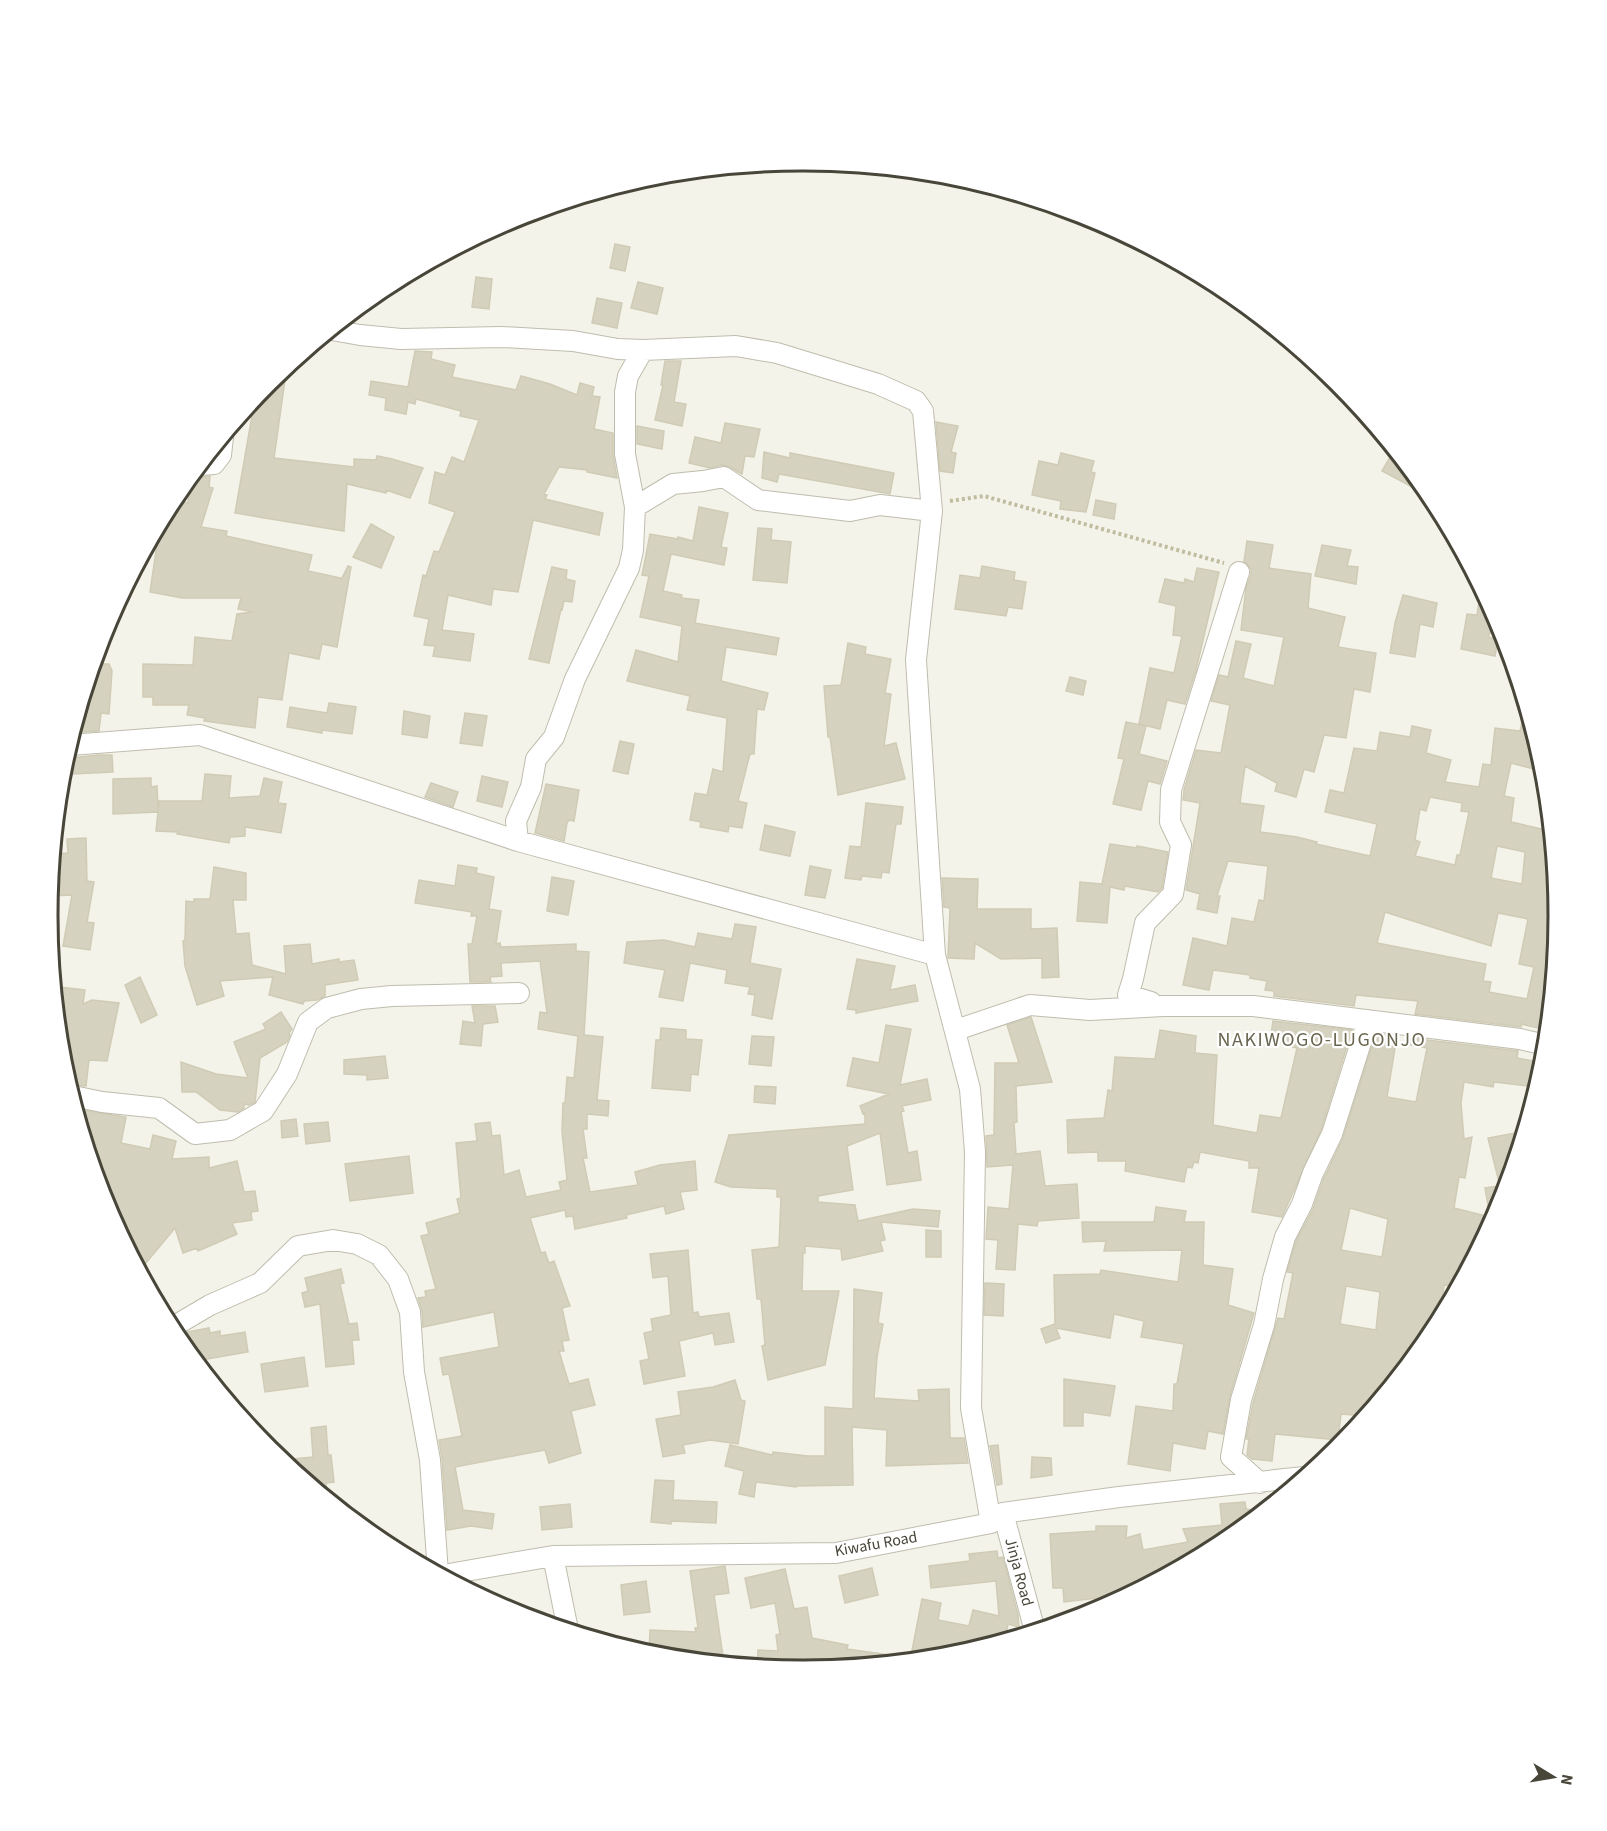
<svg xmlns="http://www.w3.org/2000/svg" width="1607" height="1831" font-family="'Source Sans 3',sans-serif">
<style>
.building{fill:#d5d2c0;stroke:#d0cbb4;stroke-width:1.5;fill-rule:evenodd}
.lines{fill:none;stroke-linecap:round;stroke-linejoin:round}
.minor-casing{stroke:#bfbdad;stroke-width:22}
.path{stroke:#c0bc9f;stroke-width:4;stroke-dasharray:3 3;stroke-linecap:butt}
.minor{stroke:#fff;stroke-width:20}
.labels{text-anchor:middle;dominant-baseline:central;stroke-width:4.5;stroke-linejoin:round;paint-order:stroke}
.street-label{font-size:16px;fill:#484539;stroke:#fff}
.quarter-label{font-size:20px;letter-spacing:1.5px;fill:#6a6650;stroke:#fff}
.rim{fill:none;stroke:#484539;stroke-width:3}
</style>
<rect width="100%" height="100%" fill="#f4f3ea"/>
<path class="building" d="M615 244 630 247 625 271 610 268Z
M476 277 492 279 489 309 472 307Z
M638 282 663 288 657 314 631 308Z
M597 298 622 303 617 328 592 323Z
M415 351 432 352 431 359 455 365 452 377 516 390 521 376 550 384 577 395 580 383 594 387 592 396 600 397 594 429 613 433V454L617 478 587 472V470L559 467 544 494 547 495 545 499 603 513 599 535 533 520 518 592 493 589 491 605 448 595 442 630 474 634 470 661 433 656 435 646 424 645 429 619 414 616 423 575 426 576 434 551 439 552 455 512 429 503 435 472 445 475 452 457 464 462 479 420 460 416 461 411 416 399 415 404 408 402 406 414 385 410 386 398 369 395 371 381 408 387Z
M665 361H681L674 402 686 404 682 426 655 420 663 385H661Z
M287 366 274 458 354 467V459L376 460 377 456 392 459 423 468 410 498 386 490V493L347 484 344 531 235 513 252 416 243 414 270 381Z
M936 422 958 426 951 452 956 453 953 473 940 471Z
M725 423 760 429 754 457 745 456 742 474 730 467 722 465 710 468 689 463 695 437 721 443Z
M637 426 664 431 662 449 637 444Z
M1394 450 1432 496 1433 498 1382 471Z
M764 452 790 458V453L894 473 890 494 779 474 777 482 762 478Z
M1061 453 1094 461 1091 472 1095 473 1086 512 1060 509 1061 501 1032 495 1039 461 1058 465Z
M193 474 200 477 210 476 209 487 213 488 201 527 227 531 226 536 312 555 308 571 341 578V580L348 566 351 567 337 647 322 644 319 659 289 653 282 700 258 697 255 728 204 721 205 718 187 715 189 705H153V697H143V664L193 665 195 637 232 641 237 614 253 612 238 609 241 598H182L150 592 160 524 173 500 188 503 190 478Z
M1096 500 1116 504 1114 519 1093 515Z
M699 507 728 513 721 547 727 548 724 565 671 554 663 591 682 595 681 598 699 600 695 623 779 638 776 655 726 647 721 681 768 693 764 710 757 709 754 754H750L738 801 747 803 742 828 729 826 728 832 700 827 701 822 690 820 695 793 707 795 713 769 723 772 727 718 687 710 690 696 627 681 636 650 678 662 682 626 640 617 649 576 642 575 650 534 678 539V537L693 541Z
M371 524 394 537 381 568 353 557Z
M758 528 772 529 771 540 791 542 787 583 753 580Z
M1247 541 1273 545 1269 568 1311 574 1308 608 1345 617 1338 647 1376 653 1370 692 1354 689 1346 738 1324 735 1314 772 1304 769 1296 797 1275 791 1277 783 1245 766 1240 803 1264 806 1260 832 1297 837 1317 842 1316 844 1370 856 1377 824 1325 812 1330 790 1344 793 1354 748 1377 751 1380 732 1410 737 1412 726 1431 730 1426 753 1451 760 1445 782 1479 787 1483 764 1491 765 1495 728 1520 731 1526 706 1539 749 1534 769 1511 763 1504 796 1514 798 1511 822 1551 831V838L1547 859 1553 860 1559 916 1548 1030 1521 1024V1027L1415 1014 1418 1001 1356 995 1354 1006 1274 996V991L1265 990 1267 981 1250 978V975L1213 970 1209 990 1183 985 1193 938 1227 946 1232 918 1254 922 1259 900 1264 901 1268 866 1228 861 1217 896H1220L1217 913 1197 909 1200 894 1186 890 1200 803 1183 800 1184 790 1196 750 1221 753 1230 705 1211 701 1219 675 1228 677 1236 641 1251 644 1243 678 1274 686 1284 637 1241 630 1246 588 1251 575V569L1244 561ZM1430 797 1462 803 1461 811 1469 812 1460 855H1457L1455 865 1415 856 1420 842 1415 840 1420 809 1426 811ZM1497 846 1525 852 1522 884 1491 878ZM1385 912 1491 946 1498 913 1528 919 1519 964 1534 967 1527 999 1489 992 1491 982 1483 981 1486 964 1377 943Z
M1322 545 1351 550 1347 566 1358 567 1356 584 1315 576Z
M982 566 1015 572 1014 580 1026 582 1022 609 1008 607 1006 616 955 609 960 575 980 578Z
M552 567 567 570 566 579 575 581 572 602 564 601 562 610 561 609 549 663 529 659Z
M1197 568 1219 572 1196 670 1185 704 1167 700 1160 729 1139 724 1150 668 1174 673 1182 636 1173 635 1176 606 1159 602 1165 579 1184 583 1185 579 1194 582Z
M1481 589 1497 617 1488 637 1498 639 1495 656 1461 649 1467 614 1477 615Z
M1403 595 1437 603 1433 627 1420 624 1415 657 1390 653 1395 623Z
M848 643 866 647 865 654 891 659 885 693 891 694 884 746 896 743 905 779 838 795 830 737H828L824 686 841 685Z
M94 664H109L112 671 109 714 101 713 99 731 81 732 82 721 77 722Z
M1070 677 1086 681 1083 695 1066 691Z
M329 703 356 707 352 734 322 730V733L287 727 290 707 327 713Z
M404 711 430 716 427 738 402 734Z
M465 713 487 716 482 746 460 743Z
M1126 722 1146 726 1139 754 1167 761 1160 784 1148 781 1141 810 1113 804 1124 759 1118 758Z
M620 741 634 744 628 774 613 771Z
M98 755H112L113 772 72 774 71 758Z
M205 774 231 776 229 798 260 796 264 778 282 782 278 803 286 804 281 833 245 827V836L230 837 229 843 177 834 178 832 156 831 158 812 113 814V779L151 778V787L157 786 158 811 159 801H202Z
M482 776 508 782 502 807 477 801Z
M431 783 458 792 453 807 425 797Z
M546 784 579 790 574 821 569 820 567 823 564 841 535 833Z
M866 803 903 807 901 824H896L889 873 882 872 881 878 862 876 861 880 845 878 850 846 861 847Z
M765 825 795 832 790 856 760 850Z
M86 838 87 881 94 882 87 922 94 923 90 950 63 946 72 895 50 896 51 881 54 880V854L68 853 67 839Z
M1110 844 1137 848V846L1168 852 1162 888 1158 892 1125 886 1124 890 1110 887 1107 923 1077 921 1080 882 1102 884Z
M458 865 477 868 476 873 494 877 489 909 501 911 496 944 500 943 501 947 576 944V951L589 952 584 1035 603 1037 597 1100 609 1101 608 1116 587 1114V1129H583L587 1158H583L590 1192 638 1185 635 1172 660 1165 695 1161 697 1190 680 1192 684 1209 666 1214 664 1206 626 1215 627 1218 575 1229 573 1216 566 1217 565 1210 530 1218 541 1253 545 1252 549 1263 554 1261 570 1306 562 1308 569 1340 562 1341 564 1351H559L569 1384 588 1379 595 1405 571 1411 581 1453 549 1463 545 1450 455 1467 463 1510 494 1514 492 1529 471 1526 447 1530 442 1459 439 1440 462 1436 449 1374 443 1375 440 1358 499 1347 494 1312 423 1327 422 1311 418 1298 426 1297 425 1291 436 1289 421 1236 429 1234 426 1223 460 1213 457 1199 461 1198 456 1143 477 1141 475 1124 490 1122 492 1136 500 1135 504 1175 519 1170 526 1197 561 1190 559 1182 567 1180 562 1131 563 1103H565L567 1077 574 1078 578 1036 538 1029 540 1012 547 1013 540 961 501 963 502 976 490 977 491 982H470L468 944H472L477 916H471L472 912 415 903 419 880 455 886Z
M810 866 831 870 825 898 805 895Z
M214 867 246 873V900H233L236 934 249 933 252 965 286 974 284 946 310 944 312 964 339 959V962L354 960 358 980 325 985V996L317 1000 304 1001 303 1004 269 995 273 977 220 981 224 996 197 1005 185 966 183 941 185 940 186 901 194 902V899H210Z
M552 877 574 881 568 915 547 911Z
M942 878 978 879 977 909H1031V929L1057 928 1059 977 1042 978V958L1001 959 975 943 974 959 948 958 950 908 944 907Z
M735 924 756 927 750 963 781 969 772 1019 752 1015 755 995 748 994 750 987 725 983 727 970 690 963 683 1001 659 997 665 970 624 963 627 942 664 940 695 947 698 933 732 939Z
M857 959 895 966 890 990 915 985 918 1001 856 1013V1010L847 1009Z
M140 977 157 1015 141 1023 125 985Z
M59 987 85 990 83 1004 92 1000 119 1003 107 1061 89 1060 86 1086 69 1085 62 1063 57 1005Z
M472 1006H495L498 1022 483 1024 481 1046 460 1044 463 1021 475 1023Z
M281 1012 292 1029 289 1033 290 1035 287 1042 260 1058 255 1102 249 1105 244 1104V1108L238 1112 220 1110 196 1092H182L181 1062 216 1074 248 1078 234 1042 266 1029 263 1024Z
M1031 1017 1052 1082 1016 1086 1017 1122 1014 1123 1016 1154 1040 1151 1045 1186 1077 1184 1079 1218 1038 1221 1037 1226 1018 1224 1015 1270 996 1269 998 1240 986 1239 988 1207 1009 1209 1013 1165 987 1167 986 1136 994 1135 995 1063H1019L1007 1025Z
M1273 1021 1352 1030 1321 1130 1282 1217 1252 1212 1259 1168H1249V1161L1200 1152 1198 1163 1194 1162 1192 1168 1187 1167 1184 1182 1125 1171 1126 1161H1098V1152L1068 1153 1067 1120 1104 1118 1108 1090 1112 1091 1115 1057 1155 1059 1160 1030 1196 1036 1195 1053 1217 1055 1213 1125 1257 1133 1260 1115 1281 1118 1297 1048 1292 1047V1044L1270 1041Z
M886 1025 911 1029 900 1085 927 1079 931 1100 902 1106 904 1111 901 1112 908 1153 917 1151 921 1180 887 1185 880 1133 847 1146 853 1190 818 1196V1202L855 1205 858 1221 913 1209 940 1211 938 1227 881 1222 885 1240 880 1241 883 1251 842 1260 841 1249 805 1246V1253H803L802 1291H839L825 1365 768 1380 762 1346 765 1345 761 1299H757L752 1250 779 1247 781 1197H777V1189L731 1187 715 1182 729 1135 865 1124V1113L863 1114 860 1106 889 1094 847 1086 853 1058 879 1063Z
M661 1028 686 1030V1039L702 1040 698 1075 691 1074 690 1091 652 1088 656 1040H660Z
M1376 1033 1397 1036 1387 1097 1416 1102 1427 1048 1410 1045 1411 1038 1518 1051 1517 1058 1544 1063 1537 1087 1494 1082 1493 1087 1464 1082 1461 1103 1464 1139 1472 1137 1465 1178 1459 1177 1454 1208 1490 1217 1485 1188 1500 1186 1488 1138 1515 1133 1518 1149 1501 1205 1457 1287 1444 1285 1440 1320 1431 1336 1365 1416 1341 1414 1338 1440 1275 1434 1272 1461 1252 1459 1247 1455 1249 1439H1246L1253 1403 1278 1318 1284 1319 1293 1273 1287 1272 1296 1241 1313 1209 1324 1178 1343 1138ZM1350 1208 1388 1219 1382 1257 1341 1250ZM1346 1286 1380 1292 1376 1330 1340 1324Z
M752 1036 774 1037 771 1066 749 1064Z
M385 1056 388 1078 367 1080V1075L344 1074V1060Z
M755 1086 776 1087 775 1104 754 1102Z
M77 1109 126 1117 121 1143 150 1149 153 1135 176 1141 172 1159 209 1157V1168L237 1161 244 1192 255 1191 258 1211 251 1212 252 1220 232 1223 237 1234 198 1251 197 1248 183 1253 175 1228 146 1263 136 1261 105 1204 101 1190 103 1178 97 1176Z
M296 1119 298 1136 282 1138 281 1121Z
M328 1122 330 1141 306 1144 304 1124Z
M409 1156 413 1193 350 1201 345 1164Z
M1156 1207 1186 1211 1184 1222H1204L1203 1265 1233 1269 1228 1305 1254 1313 1230 1396 1223 1434 1208 1431 1205 1449 1173 1443 1170 1471 1128 1464 1136 1406 1173 1411 1174 1384H1177L1184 1344 1141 1337 1144 1321 1114 1314 1110 1338 1056 1328 1060 1338 1046 1343 1041 1329 1055 1324 1054 1275 1100 1274 1101 1270 1178 1282 1182 1250 1104 1251 1106 1241 1083 1242 1082 1222H1154Z
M926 1230 941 1231V1257H926Z
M688 1250 693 1313 698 1312 699 1317 729 1313 734 1342 715 1345 713 1333 679 1341 685 1376 644 1384 640 1361 649 1359 644 1333 653 1331 651 1319 671 1315 668 1276 653 1278 650 1254Z
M341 1269 344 1283 340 1284 349 1324 357 1323 359 1340H352L354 1364 326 1367 320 1304 305 1307 302 1293 308 1291 305 1278Z
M985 1283 1004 1284 1003 1316 984 1315Z
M854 1289 882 1293 878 1323 883 1324 877 1357 874 1398 919 1401 918 1390 949 1389 950 1438H964L968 1463 886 1466 887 1430 852 1427 853 1485 796 1486V1487L756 1482 754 1497 739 1494 744 1471 725 1466 730 1445 772 1455 773 1452 808 1456H825V1407L853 1409Z
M209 1328 210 1333 220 1331V1336L245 1332 248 1352 196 1361 178 1338 188 1332Z
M304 1357 308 1386 265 1392 261 1364Z
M1064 1379 1115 1386 1110 1416 1083 1412V1426H1064Z
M735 1380 741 1400 745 1401 738 1444 710 1440 683 1445 685 1453 663 1457 656 1419 681 1415 678 1392 713 1387Z
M326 1426 328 1455H331L334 1482 326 1483 328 1498 282 1460 313 1457 311 1428Z
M998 1445 1002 1484 997 1485 990 1446Z
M1032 1457 1051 1458 1052 1475 1031 1478Z
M655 1480 674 1481 673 1500 717 1502 716 1523 671 1521V1524L651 1522Z
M1245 1502 1246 1509 1262 1512 1223 1544 1120 1599 1099 1602 1098 1598 1064 1602 1063 1588H1053L1050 1534 1096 1531V1526H1127L1126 1538 1140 1534 1143 1550 1188 1542 1183 1529 1222 1525 1220 1504Z
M570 1504 572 1527 542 1530 540 1507Z
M997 1551 998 1558 1003 1557 1018 1615 1019 1627 1008 1624 1005 1640 954 1656 943 1653 942 1657 910 1661 922 1599 941 1603 938 1620 969 1626 973 1610 999 1616 996 1581 931 1588 929 1566 970 1561 969 1554Z
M725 1566 729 1593 714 1595 723 1656 692 1658V1660L649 1654 650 1630 696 1632 695 1628H698L690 1571Z
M872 1568 878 1595 845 1603 839 1576Z
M785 1569 794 1609 807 1607 812 1638 848 1645 847 1649 896 1656V1662L803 1671 757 1666 758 1650 778 1651 776 1635 780 1634 775 1603 751 1608 745 1578Z
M646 1581 650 1612 624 1615 621 1585Z"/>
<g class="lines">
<defs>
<path id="minor" d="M332 330 360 335 401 339 502 337 573 341 618 349 643 350 736 346 777 353 878 384 916 401 923 411 932 511 916 660 935 955 970 1089 975 1152 971 1408 991 1523
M200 465 214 464 221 455 223 437
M635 507 673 484 703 481 724 477 758 500 850 511 880 505 932 511
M70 745 200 735 518 841 935 955
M518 841 516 821 531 787 536 759 554 737 575 679 629 568 633 550 635 507 625 454V392L628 376 643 350
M1151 1002 1128 995 1133 979 1145 923 1173 894 1181 845 1170 822 1171 790 1239 572
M956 1030 1030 1005 1090 1010 1163 1006H1253L1520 1039 1546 1045
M73 1096 102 1102 159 1108 195 1134 230 1130 263 1111 287 1074 308 1022 327 1008 361 999 392 996 519 993
M171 1328 210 1305 260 1283 298 1246 333 1240 357 1244 379 1255 398 1279 410 1312 414 1372 430 1460 438 1573
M1260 1483 1231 1457 1241 1400 1264 1325 1273 1279 1285 1237 1302 1204 1313 1173 1332 1134 1368 1020
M1003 1513 1035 1631
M553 1556 568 1630
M443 1575 553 1556 836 1553 991 1523 1003 1513 1119 1497 1304 1477"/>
</defs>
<use href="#minor" class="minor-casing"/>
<path class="path" d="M950 501 984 496 1224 563"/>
<use href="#minor" class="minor"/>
</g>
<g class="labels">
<g class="street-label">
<text transform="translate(876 1544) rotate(-10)">Kiwafu Road</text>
<text transform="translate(1019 1572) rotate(75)">Jinja Road</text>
</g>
<g class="quarter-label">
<text x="1322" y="1040">NAKIWOGO-LUGONJO</text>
</g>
</g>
<path d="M0 0H1607V1831H0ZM802 171H804A744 744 0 0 1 1548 915V916A744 744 0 0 1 804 1660H802A744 744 0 0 1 58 916V915A744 744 0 0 1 802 171Z" fill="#fff" fill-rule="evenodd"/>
<path class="rim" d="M802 171H804A744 744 0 0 1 1548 915V916A744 744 0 0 1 804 1660H802A744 744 0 0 1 58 916V915A744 744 0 0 1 802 171Z"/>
<g transform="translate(1553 1777) rotate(101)" stroke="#ffffff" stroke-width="4.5" paint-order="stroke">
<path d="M0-4.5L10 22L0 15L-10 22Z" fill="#484539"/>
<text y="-9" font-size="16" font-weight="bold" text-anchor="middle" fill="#484539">N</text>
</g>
</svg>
